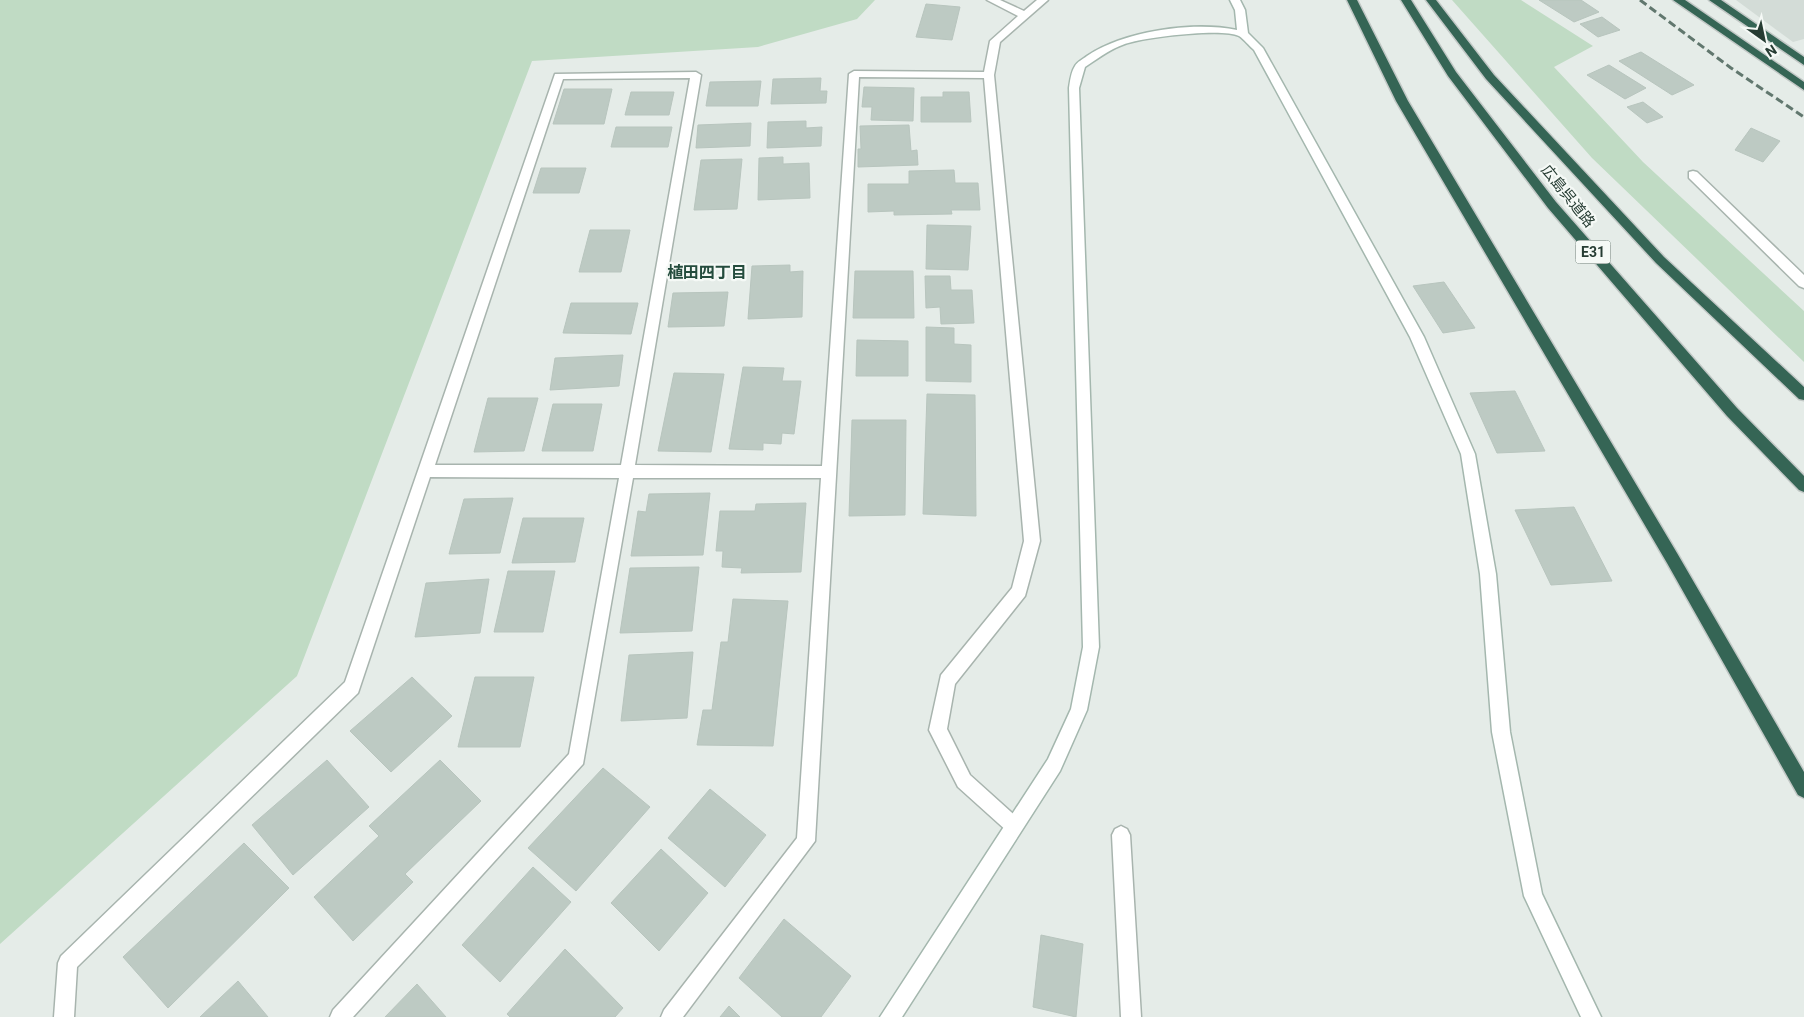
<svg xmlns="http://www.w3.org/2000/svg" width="1804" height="1017" font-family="Roboto,'Noto Sans JP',sans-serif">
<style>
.built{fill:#d3dcd7}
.green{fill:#c0dbc4}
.building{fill:#bdcac3;stroke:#b8c5be}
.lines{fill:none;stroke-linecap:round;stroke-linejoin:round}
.street-casing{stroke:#a8b4ae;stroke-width:3}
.secondary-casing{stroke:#a4b7ae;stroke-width:3}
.highway-casing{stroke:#c2c8c6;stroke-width:3}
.street{fill:#fff;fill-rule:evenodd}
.secondary{fill:#fff;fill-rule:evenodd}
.highway{fill:#356555;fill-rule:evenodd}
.rail{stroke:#61776e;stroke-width:3;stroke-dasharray:8 4;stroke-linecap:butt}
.labels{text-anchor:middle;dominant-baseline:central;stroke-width:4.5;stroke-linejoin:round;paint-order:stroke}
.shield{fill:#f5f9f6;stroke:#64756e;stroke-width:1}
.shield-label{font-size:14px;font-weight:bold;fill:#263c33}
.street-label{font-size:15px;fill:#263c33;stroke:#f5f9f6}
.neighbourhood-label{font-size:16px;font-weight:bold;fill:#244c3d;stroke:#f5f9f6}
</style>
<rect width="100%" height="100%" fill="#e5ece8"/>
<path class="built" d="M1736 0H1804V39L1793 42Z"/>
<path class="green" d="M0 0H875L857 19 758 47 532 61 297 676 0 944Z
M1452 0H1521L1593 46 1554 67 1643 162 1804 311V362L1592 158Z"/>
<path class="building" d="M1539 0H1581L1599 12 1574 22Z
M926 4 960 7 952 40 916 37Z
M1602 17 1620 30 1598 37 1580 24Z
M1641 52 1694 85 1672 95 1619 61Z
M1609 65 1646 88 1625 99 1587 75Z
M821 78 820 91H827L826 103 771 104 773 79Z
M761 81 758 106H706L710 82Z
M864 87 914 88 913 121 871 120 872 107H862Z
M564 89H612L604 124H553Z
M631 92H674L669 115H625Z
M943 92H969L971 122H921V97H943Z
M1643 102 1663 117 1647 123 1627 107Z
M806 121V128L822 127 821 146 767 148 768 122Z
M751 123 750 146 696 148 698 125Z
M909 125 911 151 917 150 918 165 858 167V149H861L860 126Z
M616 127H672L668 147H611Z
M1751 128 1780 141 1763 162 1735 150Z
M783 157V164L809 163 810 198 758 200 759 158Z
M742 159 737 209 694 210 701 160Z
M541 168H586L579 193H533Z
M954 170 955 183H978L980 210H951L952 214 894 215V211L868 212V184H909V171Z
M927 225 971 226 968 270 926 269Z
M590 230H630L621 272H579Z
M790 265V272L803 271 802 317 748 319 752 266Z
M855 271H913L914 318H853Z
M925 276H950L951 290H972L974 323 941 324 940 307 926 308Z
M1444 282 1475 328 1443 333 1413 286Z
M728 292 724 326 668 327 673 293Z
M571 303H638L631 334 563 333Z
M926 327 954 328V344L971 345V382L926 381Z
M857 340 908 341V376H856Z
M623 355 619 386 550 390 555 358Z
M743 367 784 368 782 381H801L794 434 782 433 781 444 763 443V450L729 449Z
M674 373 724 374 711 452 658 451Z
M1515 391 1545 451 1497 453 1470 393Z
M927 394 975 395 976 516 923 514Z
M488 398H538L524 451 474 452Z
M553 404H602L593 451H542Z
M852 420H906L905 515 849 516Z
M710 493 703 555 631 556 638 511 646 512 649 494Z
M513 498 500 553 449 554 464 499Z
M806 503 801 572 741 573 742 568 722 567 723 551H716L720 511H755L756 504Z
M1574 507 1612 581 1551 585 1515 510Z
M523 518H584L575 562 512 563Z
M699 567 692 631 620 633 630 568Z
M508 571H555L543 632H494Z
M489 579 480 633 415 637 426 583Z
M733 599 788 601 773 746 697 745 703 710H712L721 642H728Z
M693 652 687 718 621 721 629 655Z
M412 677 452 716 391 772 350 731Z
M475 677H534L520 747H458Z
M327 760 369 807 293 875 252 825Z
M440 760 481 801 405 874 413 882 353 941 314 897 379 836 369 826Z
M603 768 650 807 576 891 528 848Z
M710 789 766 835 725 887 668 838Z
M244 843 289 888 168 1008 123 957Z
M661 849 708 893 659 951 611 903Z
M533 867 571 902 500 982 462 945Z
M784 919 851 976 821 1017H782L739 978Z
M1041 935 1083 944 1076 1017 1033 1007Z
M565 949 623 1008 615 1017H510L507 1014Z
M238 981 268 1017H200Z
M417 984 446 1017H385Z
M729 1006 740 1017H720Z"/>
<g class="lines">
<defs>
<path id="street" d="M987 0H1000L1024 11 1037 0H1048L1000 42 994 75 1040 541 1025 596 955 684 947 729 970 775 1020 820 1023 826 1020 832 1014 835 1008 832 958 787 929 730 941 675 1012 588 1024 541 984 78 859 77 815 841 683 1017H661L664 1010 797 838 821 478H633L583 764 353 1017H330L333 1010 569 754 619 478 430 477 358 693 77 967 74 1017H54L58 963 61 956 345 682 555 74 696 72 701 75 635 465 822 466 849 74 854 71 984 72 990 41 1018 16ZM690 78 621 465H435L563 79Z
M1693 171 1697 172 1804 275V288L1799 286 1689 178V172Z
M1121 826 1127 829 1130 835 1141 1017H1121L1112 835 1115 829Z"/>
<path id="secondary" d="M1230 0H1240L1245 10 1248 33 1263 48 1424 337 1475 454 1496 574 1510 732 1542 894 1601 1017H1581L1524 896 1492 732 1480 574 1461 454 1410 337 1254 50C1249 46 1244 39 1239 36 1222 28 1152 37 1132 42 1114 46 1100 57 1085 67L1079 88 1099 647 1087 710 1060 771 902 1017H880L1048 759 1071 709 1083 647 1069 88C1070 81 1071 72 1075 66 1077 62 1083 59 1087 56 1124 31 1193 21 1237 30L1235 10Z"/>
<path id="highway" d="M1347 0H1357L1408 101 1677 553 1804 772V798L1798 795 1667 563 1396 101Z
M1401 0H1411L1456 72 1556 202 1737 408 1804 476V492L1799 490 1727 416 1548 208 1448 76Z
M1426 0H1436L1494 75 1664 257 1804 387V400L1799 399 1656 263 1486 79Z
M1673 0H1685L1804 82V90Z
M1709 0H1721L1804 57V65Z"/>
</defs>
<use href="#street" class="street-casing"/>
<use href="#secondary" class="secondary-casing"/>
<use href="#highway" class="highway-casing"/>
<use href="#street" class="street"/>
<use href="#secondary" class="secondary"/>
<use href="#highway" class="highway"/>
<path class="rail" d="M1640 0 1731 68 1804 117"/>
</g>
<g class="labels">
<rect class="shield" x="1575.5" y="240.5" width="35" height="23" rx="4"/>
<g class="shield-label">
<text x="1593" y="252">E31</text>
</g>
<g class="street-label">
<text transform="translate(1568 196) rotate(51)">広島呉道路</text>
</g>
<g class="neighbourhood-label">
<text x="707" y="272">植田四丁目</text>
</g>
</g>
<g transform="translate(1764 40) rotate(147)" stroke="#f5f9f6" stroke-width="4" paint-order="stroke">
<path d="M0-4L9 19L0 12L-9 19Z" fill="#263c33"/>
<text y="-8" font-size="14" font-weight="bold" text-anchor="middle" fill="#263c33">N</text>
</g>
</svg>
